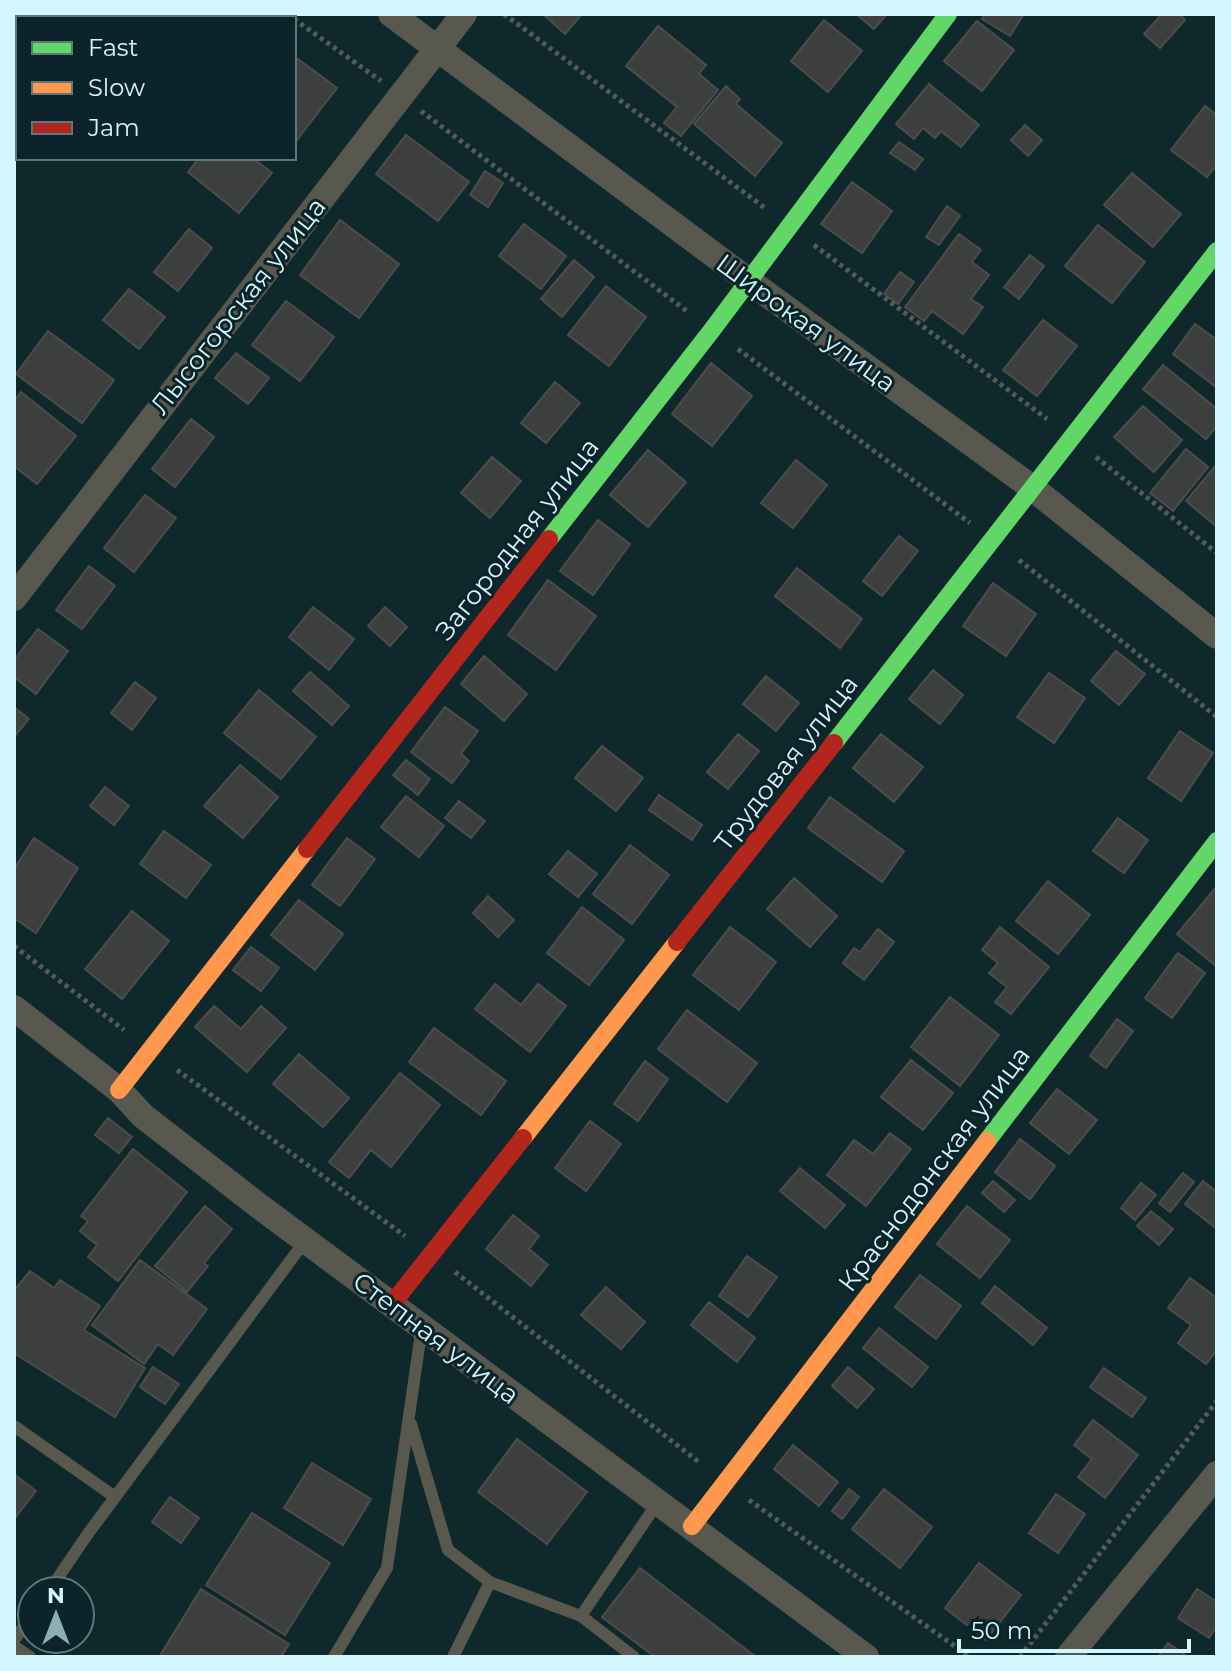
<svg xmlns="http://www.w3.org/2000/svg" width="1231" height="1671" font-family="Montserrat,sans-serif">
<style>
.building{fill:#3d3e3e;stroke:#4d4c4b;stroke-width:2}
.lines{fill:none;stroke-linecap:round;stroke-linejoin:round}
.path{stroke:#555c56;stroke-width:5;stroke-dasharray:4 4;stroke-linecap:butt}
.lane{stroke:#58584e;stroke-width:12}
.street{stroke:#58584e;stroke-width:26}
.fast{stroke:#63d668;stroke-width:18}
.slow{stroke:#ff974d;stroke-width:18}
.jam{stroke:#b3261e;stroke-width:18}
.labels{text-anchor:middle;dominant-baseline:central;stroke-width:6;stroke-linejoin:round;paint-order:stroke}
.street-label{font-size:26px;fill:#d1f6fd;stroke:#0c2429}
</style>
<rect width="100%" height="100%" fill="#0f282b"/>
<path class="building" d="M184 14H238L243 18H188Z
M543 14H582L565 34Z
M856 14H887L874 29Z
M985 14H1024L1010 36 982 19Z
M1162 14H1179L1185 20 1160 48 1144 34Z
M824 20 862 51 828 92 791 61Z
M977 21 1014 50 982 91 944 61Z
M658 26 706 65 699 74 718 90 681 136 664 123 677 107 626 66Z
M298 59 337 88 297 140 294 138V81L296 79 294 64Z
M929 84 979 125 961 147 941 131 935 138 923 128 914 139 896 124Z
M726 86 740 99 736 104 782 143 755 176 694 124Z
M1205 106 1217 115V164L1207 177 1171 150Z
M1025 125 1042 140 1028 156 1011 140Z
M406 135 469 182 438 221 376 174Z
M899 142 923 159 915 170 890 153Z
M199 158H253L272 173 239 213 188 172Z
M485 171 503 183 488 207 470 195Z
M1132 173 1181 214 1153 247 1104 205Z
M852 182 892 211 862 253 821 224Z
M947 206 960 216 939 245 926 237Z
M340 220 399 264 359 318 300 275Z
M524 224 566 256 541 289 499 256Z
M1098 225 1145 262 1112 303 1065 266Z
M189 229 212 248 178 291 154 272Z
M959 234 981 250 972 262 989 275 971 299 983 307 963 334 932 311 924 321 905 307Z
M1030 255 1044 266 1019 299 1004 287Z
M574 260 594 277 562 317 541 299Z
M900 272 914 282 898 304 884 294Z
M606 286 646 317 609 366 568 335Z
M129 289 165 317 139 349 103 320Z
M286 301 334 337 300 381 252 345Z
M1043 320 1077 346 1037 396 1003 370Z
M1195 324 1217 340V388L1173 354Z
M48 331 114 380 82 423 16 374Z
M236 353 269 378 248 404 215 378Z
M711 363 752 396 712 446 672 414Z
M1163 365 1217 409V426L1206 439 1143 389Z
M555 382 580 403 546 443 521 423Z
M21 392 76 436 37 484 14 466V401Z
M1143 406 1182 440 1154 472 1114 437Z
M191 419 214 437 175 487 152 469Z
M1186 449 1208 467 1173 511 1150 493Z
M648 450 686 482 648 527 610 495Z
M492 457 521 481 490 518 461 493Z
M796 460 827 485 793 528 761 503Z
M1217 464V527L1186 501Z
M145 495 176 518 134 572 104 548Z
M598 520 630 544 593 595 560 571Z
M899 536 918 551 882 596 863 581Z
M89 566 115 586 82 629 56 610Z
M797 568 862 619 840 648 775 596Z
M548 580 596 616 556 670 508 635Z
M993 583 1036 614 1006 656 963 626Z
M313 607 354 639 329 670 289 637Z
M385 607 407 627 390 646 368 626Z
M38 629 68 651 36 694 14 677V660Z
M1116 651 1145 674 1119 705 1091 681Z
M484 656 527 694 504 721 461 684Z
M933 670 963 695 940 724 909 699Z
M310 672 349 706 332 725 293 691Z
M1049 673 1085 698 1054 743 1017 717Z
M766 676 799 703 776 731 743 704Z
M135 682 156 698 132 730 111 713Z
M259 690 316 737 281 779 224 733Z
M14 707 29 719 14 737Z
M445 707 478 731 461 754 469 761 452 783 411 752Z
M1180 731 1213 753 1181 801 1148 778Z
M738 734 759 751 728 789 707 772Z
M881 734 923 767 894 802 853 768Z
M602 746 643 778 616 811 575 778Z
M406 760 430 779 418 795 393 775Z
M240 765 278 797 243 838 204 806Z
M105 787 129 806 114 825 90 806Z
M659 795 702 825 692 840 649 810Z
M406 796 444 826 419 857 381 827Z
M830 797 904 851 882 882 808 828Z
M459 801 485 821 471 838 445 818Z
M1118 818 1148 840 1124 873 1093 851Z
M164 831 211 865 186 898 140 864Z
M34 838 78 868 36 933 14 918V869Z
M347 838 375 859 340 906 312 885Z
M630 845 669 875 632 924 593 894Z
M568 851 597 874 578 897 549 874Z
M794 878 837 916 810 947 767 909Z
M1048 881 1090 915 1058 954 1016 921Z
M1217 886V967L1177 934Z
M488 896 514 920 498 937 473 913Z
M299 900 343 934 315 970 271 935Z
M582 907 624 940 589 985 547 953Z
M132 911 169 941 122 999 85 969Z
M730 927 776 962 739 1010 693 975Z
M1000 927 1049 967 1011 1014 995 1002 1007 987 989 973 998 963 982 950Z
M878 929 894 942 864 980 843 963 854 948 860 952Z
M251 947 279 968 261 991 233 970Z
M1178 953 1205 973 1172 1018 1145 998Z
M495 984 521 1005 538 984 566 1006 530 1052 475 1009Z
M950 997 999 1035 960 1086 911 1047Z
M214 1006 241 1029 261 1006 286 1028 247 1072 195 1027Z
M687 1010 757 1063 727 1102 658 1049Z
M1117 1019 1133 1031 1106 1068 1090 1056Z
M434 1028 506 1081 481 1115 409 1062Z
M299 1054 349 1098 323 1127 273 1084Z
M911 1060 953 1093 923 1130 881 1097Z
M645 1061 668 1079 638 1121 614 1104Z
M400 1073 440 1105 391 1167 371 1150 349 1178 329 1162Z
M1057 1089 1097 1120 1069 1154 1030 1123Z
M108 1118 132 1137 119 1153 95 1135Z
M590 1121 621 1144 586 1191 555 1168Z
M890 1133 911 1149 866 1206 827 1175 854 1140 873 1154Z
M1020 1139 1055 1166 1030 1199 995 1172Z
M133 1149 187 1192 118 1281 88 1257 97 1245 80 1231 88 1221 81 1216Z
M800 1168 845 1205 825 1228 780 1191Z
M1183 1173 1194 1182 1170 1212 1159 1203Z
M993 1181 1015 1200 1004 1212 982 1193Z
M1203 1181 1217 1192V1229L1185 1204Z
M1141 1183 1156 1195 1135 1220 1121 1208Z
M205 1206 232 1229 204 1263 208 1266 187 1292 155 1266Z
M967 1206 1010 1240 980 1278 937 1244Z
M1151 1211 1173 1229 1159 1245 1137 1226Z
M513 1215 539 1236 529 1249 548 1265 531 1286 486 1249Z
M747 1256 777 1277 748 1317 719 1296Z
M140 1260 207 1309 173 1355 158 1344 144 1364 92 1325Z
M30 1271 54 1288 60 1280 100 1306 84 1330 145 1368 115 1417 14 1353V1286L17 1287Z
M920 1275 961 1306 936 1339 895 1307Z
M1190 1278 1217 1298V1350L1206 1364 1178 1343 1191 1325 1168 1308Z
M995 1286 1047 1328 1033 1345 982 1303Z
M606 1287 645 1322 621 1349 581 1315Z
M709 1302 755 1338 737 1362 691 1325Z
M879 1328 928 1367 912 1387 863 1348Z
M153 1367 179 1384 165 1404 140 1387Z
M848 1367 874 1389 857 1408 832 1386Z
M1104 1368 1146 1398 1132 1417 1090 1387Z
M1093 1420 1138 1455 1105 1498 1078 1477 1092 1459 1074 1445Z
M517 1439 587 1492 547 1544 478 1492Z
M793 1445 838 1482 819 1506 774 1469Z
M312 1463 371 1499 343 1545 284 1508Z
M14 1474 36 1491 14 1519Z
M849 1489 859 1497 842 1519 832 1511Z
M884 1489 932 1527 900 1568 852 1529Z
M1056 1494 1085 1514 1058 1553 1029 1533Z
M170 1497 199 1518 181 1543 152 1522Z
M252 1513 330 1563 285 1635 206 1585Z
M979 1563 1021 1595 986 1640 945 1608Z
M640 1568 756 1657H655L602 1617Z
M201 1589 289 1644 281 1657H159Z
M1197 1589 1217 1602V1626L1209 1638 1178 1618Z
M1168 1643 1188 1657H1158Z"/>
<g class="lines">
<path class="path" d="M504 14 765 208
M294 19 381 81
M421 111 688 312
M814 245 1047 419
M738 349 970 523
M1096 457 1217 553
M1019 560 1217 717
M14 946 124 1030
M177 1070 405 1236
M455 1272 700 1463
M749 1500 970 1657
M1020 1657 1217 1401"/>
<path class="lane" d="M411 1424 448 1550 490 1582 581 1616
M14 1426 115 1497
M49 1591 87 1535 305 1241
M14 1640 32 1615
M14 1646 30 1657
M334 1657 387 1568 422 1326
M453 1657 490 1582
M634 1657 581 1616 658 1502"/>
<path class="street" d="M391 14 749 281 1031 487 1217 636
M14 598 464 14
M14 1008 119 1090 143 1116 259 1206 866 1657
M1068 1657 1217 1474"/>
<path class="fast" d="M549 539 712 330 948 14
M834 743 1217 251
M987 1141 1217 841"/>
<path class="slow" d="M119 1090 307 849
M523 1138 677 942
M692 1526 987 1141"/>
<path class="jam" d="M307 849 549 539
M677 942 834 743
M392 1304 523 1138"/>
</g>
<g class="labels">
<g class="street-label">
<text transform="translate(238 306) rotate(-52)">Лысогорская улица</text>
<text transform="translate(806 323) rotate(36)">Широкая улица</text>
<text transform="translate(517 539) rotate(-52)">Загородная улица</text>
<text transform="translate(786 763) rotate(-52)">Трудовая улица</text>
<text transform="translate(934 1169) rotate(-53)">Краснодонская улица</text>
<text transform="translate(436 1338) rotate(37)">Степная улица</text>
</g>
</g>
<rect width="1231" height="1671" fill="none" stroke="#d1f6fd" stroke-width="32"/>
<rect x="16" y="16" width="280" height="144" fill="#0c2429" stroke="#5b787e" stroke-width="2"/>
<rect x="32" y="42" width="40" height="12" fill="#63d668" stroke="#5b787e" stroke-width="2"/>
<text x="88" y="56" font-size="24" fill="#d1f6fd">Fast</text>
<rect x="32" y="82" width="40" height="12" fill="#ff974d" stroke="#5b787e" stroke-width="2"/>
<text x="88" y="96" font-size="24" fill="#d1f6fd">Slow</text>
<rect x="32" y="122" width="40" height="12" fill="#b3261e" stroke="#5b787e" stroke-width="2"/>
<text x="88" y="136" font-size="24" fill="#d1f6fd">Jam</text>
<g transform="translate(56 1615)"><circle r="38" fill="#0c2429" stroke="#5b787e" stroke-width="2"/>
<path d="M0-6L14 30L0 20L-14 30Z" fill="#8daeb4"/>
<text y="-12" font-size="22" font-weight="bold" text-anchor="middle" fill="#d1f6fd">N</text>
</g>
<path d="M959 1639v12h230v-12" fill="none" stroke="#d1f6fd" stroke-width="4"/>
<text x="971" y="1639" font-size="24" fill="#d1f6fd" stroke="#0c2429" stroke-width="6" paint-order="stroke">50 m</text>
</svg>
